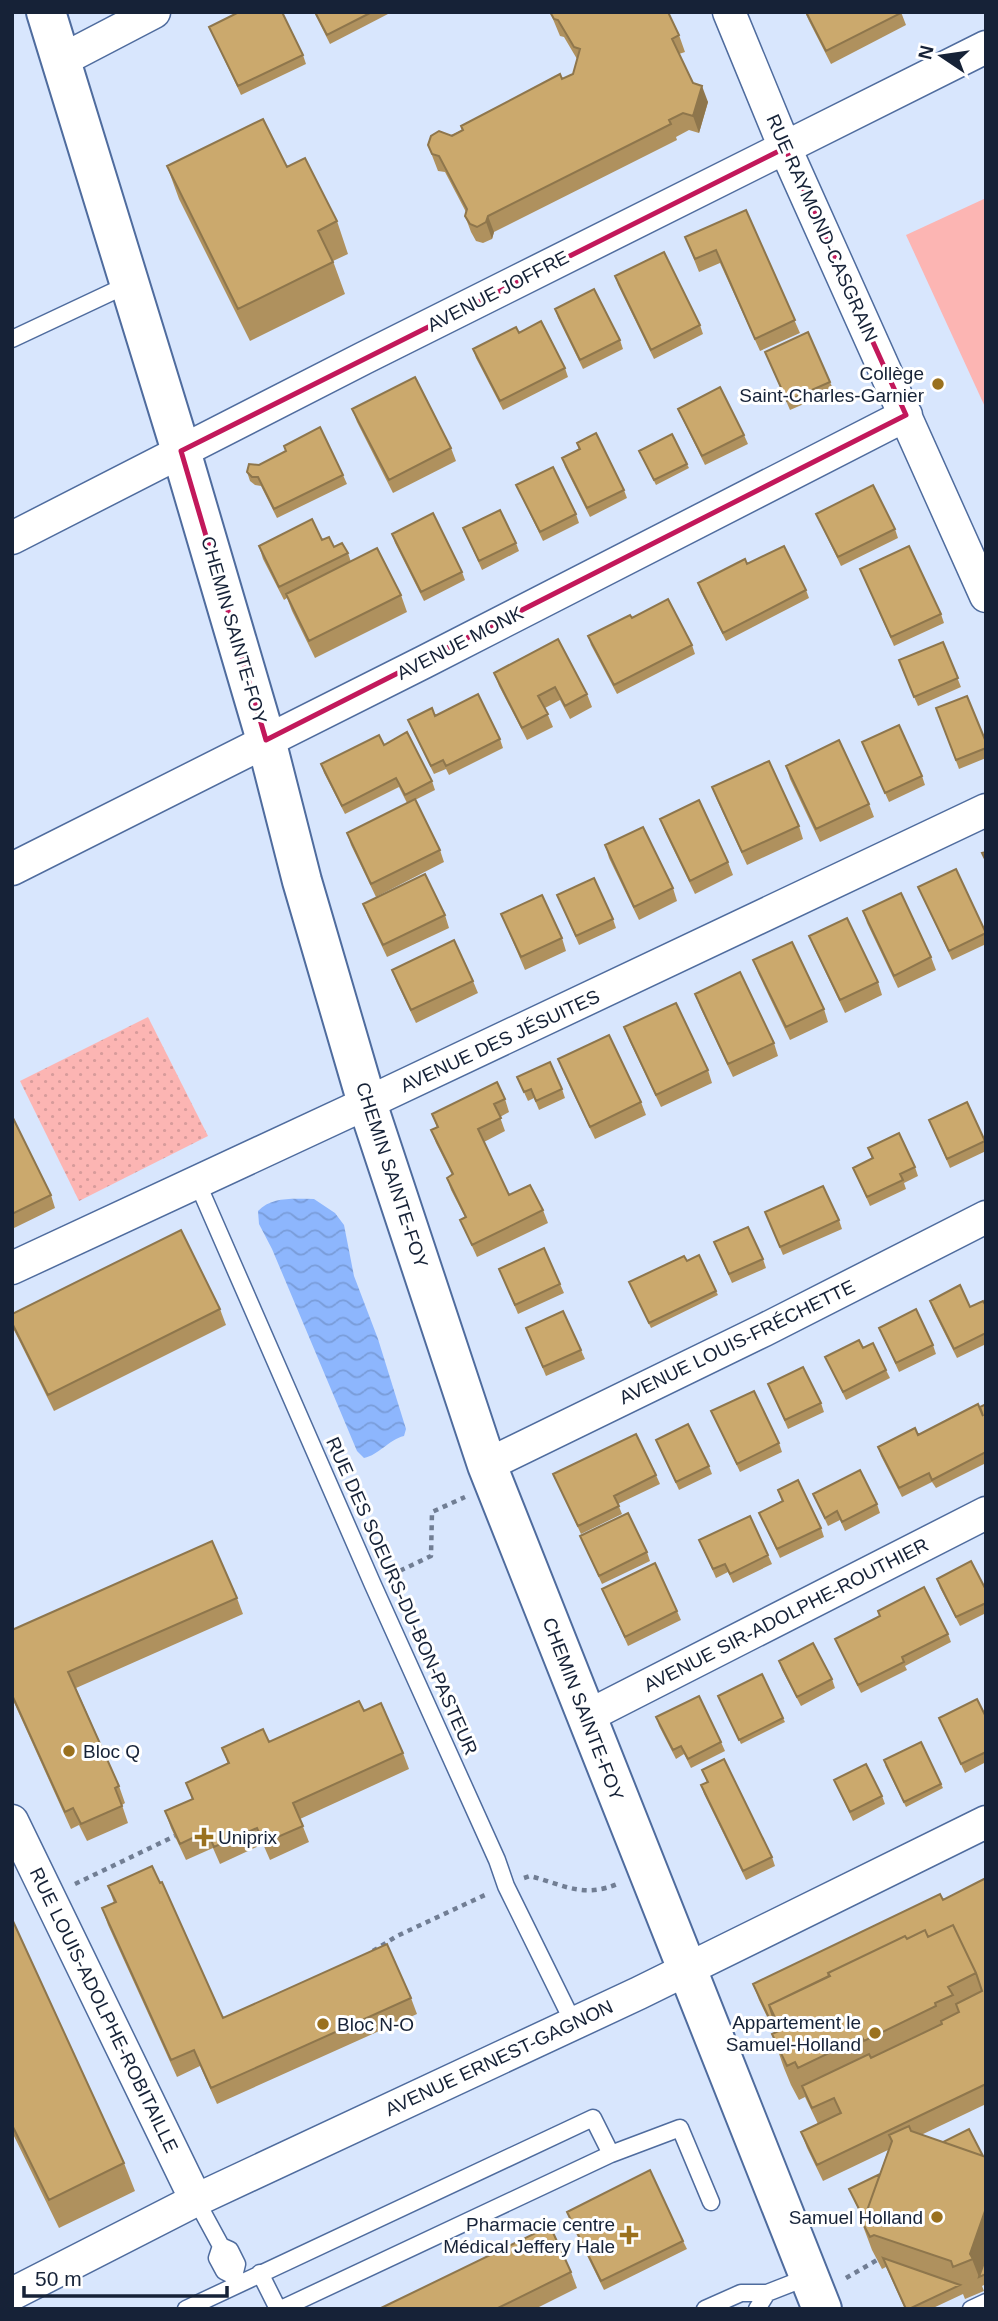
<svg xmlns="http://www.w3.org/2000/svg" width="998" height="2321" font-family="Arial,sans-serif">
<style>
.grass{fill:url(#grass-dots)}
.pitch{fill:#fcb5b3}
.water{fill:url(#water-waves)}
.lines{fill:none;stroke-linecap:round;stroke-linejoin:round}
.service-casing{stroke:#4f6c9e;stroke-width:19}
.minor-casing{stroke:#4f6c9e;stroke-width:35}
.secondary-casing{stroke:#4f6c9e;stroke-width:42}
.path{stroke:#717e94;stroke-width:4.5;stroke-dasharray:5 5;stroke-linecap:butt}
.service{stroke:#fff;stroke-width:16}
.minor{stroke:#fff;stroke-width:32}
.secondary{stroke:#fff;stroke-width:38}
.wall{fill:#af915e}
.shaded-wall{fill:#8e764c}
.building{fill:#cba96d;stroke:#8e764c;stroke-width:2}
.marked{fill:none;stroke:#c2185b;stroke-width:5;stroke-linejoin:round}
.poi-dot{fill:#9a711e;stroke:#fff;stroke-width:2.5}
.labels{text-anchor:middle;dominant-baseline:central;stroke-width:6;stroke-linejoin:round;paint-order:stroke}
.street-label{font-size:19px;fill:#162237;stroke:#fff}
.poi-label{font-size:19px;fill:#162237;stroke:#fff;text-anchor:end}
</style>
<defs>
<pattern id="grass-dots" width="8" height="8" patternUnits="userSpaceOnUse" patternTransform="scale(1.75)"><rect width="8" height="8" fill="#fcb5b3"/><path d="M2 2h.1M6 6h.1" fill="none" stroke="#d79b9b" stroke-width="1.8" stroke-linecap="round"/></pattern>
<pattern id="water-waves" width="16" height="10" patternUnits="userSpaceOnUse" patternTransform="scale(1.75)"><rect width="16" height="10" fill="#8db6fd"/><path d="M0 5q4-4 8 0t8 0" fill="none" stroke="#799cd9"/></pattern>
</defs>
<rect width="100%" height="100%" fill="#d8e6fd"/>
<path class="grass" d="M148 1017 208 1136 79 1201 20 1081Z"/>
<path class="pitch" d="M986 198V409L906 235Z"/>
<path class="water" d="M314 1199 335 1213 344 1225 354 1276 378 1339 406 1429 404 1436C388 1440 379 1455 364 1458L357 1451 272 1249 259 1224 258 1211C272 1196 295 1199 314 1199Z"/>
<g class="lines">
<defs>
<path id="service" d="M12 339 129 284
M197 1182 373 1585 497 1860 506 1886 574 2024
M611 2154 680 2128 711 2202
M196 2200 221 2246 230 2250 237 2264 234 2276
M221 2246 217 2258 224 2271 234 2276 238 2283
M260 2273 278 2309
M186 2309 593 2118 611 2154 281 2309
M705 2309 741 2293H767L808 2277
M757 2309 767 2293
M971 2309 986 2302"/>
<path id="minor" d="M729 12 785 148 986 596
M62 60 154 12
M12 538 364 358 986 47
M12 869 424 662 906 415
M12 1268 367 1103 986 810
M487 1465 764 1330 986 1217
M586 1717 986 1513
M12 1821 196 2200
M12 2294 196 2200 639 1993 986 1822"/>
<path id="secondary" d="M46 12 181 451 266 740 302 881 367 1103 487 1465 822 2309"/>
</defs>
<use href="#service" class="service-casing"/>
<use href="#minor" class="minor-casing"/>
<use href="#secondary" class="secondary-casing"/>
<path class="path" d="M391 1575 431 1556 432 1512 465 1497
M524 1878 530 1876C565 1885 583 1899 620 1883
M75 1884 175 1836
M373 1951 397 1936 487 1894
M846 2278 877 2260"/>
<use href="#service" class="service"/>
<use href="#minor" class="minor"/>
<use href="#secondary" class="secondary"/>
</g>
<path class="wall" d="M314 12H387L388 14 330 44Z
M550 12 679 35 685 52 679 54 693 83 708 102 699 133 689 130 676 137 677 140 494 232 492 239 483 243 476 241 471 232 465 216 466 212 445 172 438 171 428 145 462 130 461 126 573 74 577 59 564 37 560 36Z
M805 12H901L906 25 831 64 809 21Z
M209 27 303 55 306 64 241 95Z
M167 166 287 167 337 221 348 254 333 261 345 294 250 341 179 199Z
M746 210 800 333 760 351 720 263 699 272 685 237Z
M615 276 700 325 703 334 654 359 618 285Z
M555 309 620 340 623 349 583 369 558 318Z
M519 333 565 368 568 377 503 410 476 358 473 349Z
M765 352 830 382 834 391 790 410Z
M352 409 451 448 456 461 393 493 357 422Z
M678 409 744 435 748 444 705 465 682 418Z
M577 443 624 490 627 498 590 517 565 467 562 458 579 450Z
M639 451 687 464 689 468 656 485Z
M247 472 343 475 347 484 277 518 261 486 255 485 250 481Z
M516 485 576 514 579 523 543 541Z
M816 514 895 529 898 538 841 566Z
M463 528 516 543 519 551 482 570Z
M392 534 462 572 465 580 424 601 395 543Z
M322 540 334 547 348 553 351 562 401 595 407 612 315 658 292 611 287 598 284 600 263 559 259 546Z
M747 564 806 590 809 598 726 641 701 592 698 583Z
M860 569 941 614 944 623 894 646Z
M632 618 692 645 695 654 617 694 591 645 588 636Z
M943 642 961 687 918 706 902 669Z
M494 673 587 694 592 707 570 719 560 700 545 708 553 727 527 740 499 686Z
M936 708 986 742V758L959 769Z
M435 716 500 739 503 748 449 775 446 769 434 774 412 729 408 720Z
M862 742 922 776 925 785 889 802Z
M384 745 432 781 435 790 415 800 440 850 444 862 376 897 351 845 347 833 407 803 399 787 345 814 324 773 321 764Z
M786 766 869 804 874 817 820 842 790 779Z
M712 787 799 826 803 839 747 865 717 800Z
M660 819 728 862 733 875 695 894 665 832Z
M605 845 673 888 677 901 639 920 609 858Z
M918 887 986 932V944L952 960Z
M557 895 613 919 616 928 579 945Z
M363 904 445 915 449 928 387 957 368 917Z
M863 911 931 957 936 970 898 988 867 923Z
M501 914 562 938 566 951 525 970Z
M809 936 878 982 882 995 845 1013 814 948Z
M753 960 824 1009 828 1022 790 1040 758 973Z
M392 970 473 981 478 993 416 1023 397 983Z
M695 994 774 1043 778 1056 733 1077 700 1007Z
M624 1027 708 1070 712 1083 661 1107 629 1040Z
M558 1059 641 1102 646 1115 595 1139 563 1072Z
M517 1077 562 1089 565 1098 539 1110 534 1098 528 1101Z
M505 1099 509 1112 500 1117 505 1131 484 1142 509 1195 543 1210 548 1223 477 1257 460 1220 465 1217 451 1190 447 1178 452 1175 436 1143 431 1130 437 1127 432 1114Z
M967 1102 986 1144V1151L950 1168 929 1120Z
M12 1116 51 1195 55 1208 12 1229Z
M868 1148 915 1167 918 1176 904 1183 906 1189 870 1206 853 1168 872 1159Z
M765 1212 839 1220 842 1229 783 1255Z
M714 1242 763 1259 766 1268 732 1283Z
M687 1261 716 1291 718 1295 651 1328 631 1287Z
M499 1269 560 1284 564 1293 518 1314Z
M930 1301 970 1307 986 1306V1344L957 1358 933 1310Z
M220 1309 226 1325 54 1411 12 1326V1314Z
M526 1328 581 1350 585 1359 546 1376Z
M879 1328 933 1345 936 1354 899 1372Z
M863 1348 886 1370 890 1378 846 1400 825 1357Z
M768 1384 821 1403 824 1412 788 1429Z
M986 1404V1463L936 1488 932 1482 902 1497 881 1456 878 1447 983 1416Z
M711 1411 779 1443 782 1452 740 1472Z
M656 1440 709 1466 712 1474 679 1490Z
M553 1474 656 1475 660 1484 618 1504 622 1514 581 1534Z
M778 1490 821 1528 824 1537 780 1558 759 1513 782 1501Z
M813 1494 877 1504 880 1513 845 1531 840 1520 828 1526Z
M580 1536 647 1552 650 1561 602 1584Z
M699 1540 768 1555 772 1564 733 1583 728 1572 716 1578Z
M937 1579 986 1590V1613L960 1626 940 1588Z
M602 1589 677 1611 681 1620 628 1646Z
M237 1598 243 1614 76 1688 119 1786 125 1803 122 1805 128 1823 87 1841 79 1825 71 1829 12 1698V1630Z
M878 1611 948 1634 951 1642 905 1666 907 1670 861 1693 835 1639 880 1616Z
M779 1661 832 1679 835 1688 801 1706 782 1670Z
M720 1700 783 1718 785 1722 741 1744Z
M364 1711 403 1753 409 1769 300 1819 309 1842 270 1860 263 1844 220 1864 213 1848 186 1860 171 1828 165 1811 192 1799 186 1783 228 1764 222 1748 269 1742Z
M656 1717 721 1742 725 1751 691 1768 684 1754 676 1759 659 1726Z
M986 1717V1762L965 1773 939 1718Z
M885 1765 941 1784 943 1788 906 1807Z
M702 1770 772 1857 775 1866 746 1880 704 1794 701 1785 707 1782Z
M834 1780 882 1796 885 1804 853 1821Z
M986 1878V2104L921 2135 986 2157V2284L982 2286 984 2291 965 2299 963 2294 931 2309H905L886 2267 882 2269 872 2250 860 2218 862 2217 849 2189 880 2174 888 2150 823 2181 807 2148 801 2132 818 2124 805 2097 799 2100 791 2085 784 2068 772 2034 775 2033 759 2000 753 1984 943 1900Z
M108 1886 223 2018 411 1998 417 2014 217 2104 200 2066 177 2077 108 1925 102 1908 114 1903Z
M12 1919 124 2163 135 2191 59 2228 12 2132Z
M567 2212 683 2241 687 2249 604 2290 570 2221Z
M571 2272 577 2288 535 2309H379Z"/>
<path class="shaded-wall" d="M702 86 708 102 699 133 693 116Z
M488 216 494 232 492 239 486 222Z
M986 2208V2274L979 2277 970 2254Z"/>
<path class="building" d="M239 12H282L303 55 238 86 209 27Z
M315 12H372L327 35Z
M550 12H668L679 35 672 39 693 83 702 86 693 116 683 113 669 120 671 124 488 216 486 222 477 227 470 224 465 216 467 209 439 156 432 154 428 145 431 136 439 131 452 136 463 130 461 126 560 74 562 79 573 74 580 49 574 47 558 20 554 19Z
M806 12H901V13L826 51Z
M263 119 287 167 305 158 337 221 318 231 333 262 238 309 167 166Z
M746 210 795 320 755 339 716 250 695 259 685 237Z
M664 252 700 325 651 350 615 276Z
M594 289 620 340 580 360 555 309Z
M541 321 565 368 500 401 473 349 516 327 519 333Z
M808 332 830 382 787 401 765 352Z
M415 377 451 448 389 480 352 409Z
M720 387 744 435 702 456 678 409Z
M320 427 343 475 274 509 258 477H252L247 472 249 464 259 465 286 451 284 446Z
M596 433 624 490 587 508 562 458 580 449 577 443Z
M672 434 687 464 654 480 639 451Z
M553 467 576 514 540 532 516 485Z
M873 485 895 529 838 557 816 514Z
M500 510 516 543 479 561 463 528Z
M433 513 462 572 421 592 392 534Z
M312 519 322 540 329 537 334 547 342 543 348 553 279 587 259 546Z
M784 546 806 590 723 633 698 583 745 559 747 564Z
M909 546 941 614 891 637 860 569Z
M377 548 401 595 309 641 286 594Z
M668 599 692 645 614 685 588 636 630 615 632 618Z
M558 639 587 694 565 706 555 687 538 696 548 714 522 728 494 673Z
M943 642 958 678 914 697 899 660Z
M478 694 500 739 446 766 443 760 431 766 408 720 432 708 435 716Z
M967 696 986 742V748L956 760 936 708Z
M899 725 922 776 885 793 862 742Z
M407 732 432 781 405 795 396 778 342 806 321 764 379 735 384 745Z
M839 740 869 804 816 829 786 766Z
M769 761 799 826 742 852 712 787Z
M415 799 440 850 371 884 347 833Z
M699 800 728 862 690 881 660 819Z
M643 827 673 888 634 907 605 845Z
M986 852V861L982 853Z
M956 869 986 933 949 951 918 887Z
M425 874 445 915 383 945 363 904Z
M594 878 613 919 576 936 557 895Z
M901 893 931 957 894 976 863 911Z
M542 895 562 938 521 957 501 914Z
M847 918 878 982 840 1000 809 936Z
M454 940 473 981 411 1010 392 970Z
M792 942 824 1009 786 1027 753 960Z
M740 972 774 1043 728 1064 695 994Z
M676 1003 708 1070 656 1095 624 1027Z
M609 1035 641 1102 590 1127 558 1059Z
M550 1062 562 1089 536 1101 531 1089 524 1092 517 1077Z
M497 1082 505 1099 494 1104 501 1118 478 1129 509 1195 530 1185 543 1210 472 1245 460 1220 466 1217 447 1178 453 1174 431 1130 438 1127 432 1114Z
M967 1102 985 1141 947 1159 929 1120Z
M12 1116 51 1195 12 1214Z
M899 1133 915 1167 900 1174 903 1180 867 1197 853 1168 873 1158 868 1148Z
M823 1186 839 1220 780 1247 765 1212Z
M748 1227 763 1259 729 1274 714 1242Z
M181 1230 220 1309 48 1395 12 1323V1314Z
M544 1248 560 1284 515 1305 499 1269Z
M699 1255 716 1291 649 1323 629 1282 684 1256 687 1261Z
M960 1285 970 1307 983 1301 986 1306V1333L954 1349 930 1301Z
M916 1309 933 1345 896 1363 879 1328Z
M563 1311 581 1350 543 1367 526 1328Z
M859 1340 863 1348 873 1343 886 1370 843 1392 825 1357Z
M803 1367 821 1403 785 1420 768 1384Z
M754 1391 779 1443 737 1464 711 1411Z
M978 1404 983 1416 980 1407 986 1404V1452L932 1480 929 1473 899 1488 878 1447 915 1428 918 1435Z
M688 1424 709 1466 676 1482 656 1440Z
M636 1434 656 1475 614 1496 619 1506 578 1526 553 1474Z
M860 1470 877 1504 842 1522 837 1511 825 1518 813 1494Z
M798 1480 821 1528 777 1549 759 1513 783 1501 778 1490Z
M628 1513 647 1552 599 1576 580 1536Z
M750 1516 768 1555 730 1574 725 1564 713 1569 699 1540Z
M212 1541 237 1598 68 1672 119 1786 115 1788 122 1806 81 1824 73 1808 65 1812 12 1695V1630Z
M971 1561 986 1590V1603L956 1617 937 1579Z
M655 1563 677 1611 625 1637 602 1589Z
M924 1587 948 1634 902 1657 904 1662 858 1685 835 1639 880 1616 878 1611Z
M813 1643 832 1679 797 1697 779 1661Z
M762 1674 783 1718 739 1740 718 1696Z
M699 1696 721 1742 688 1759 681 1746 673 1750 656 1717Z
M977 1699 986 1717V1752L961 1764 939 1718Z
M359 1701 364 1711 381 1703 403 1753 293 1803 303 1826 264 1843 257 1828 214 1847 207 1831 180 1844 165 1811 193 1799 186 1783 229 1763 222 1748 263 1729 269 1742Z
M921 1742 941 1784 904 1802 884 1760Z
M724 1759 772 1857 743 1871 701 1785 708 1782 702 1770Z
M866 1764 882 1796 850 1812 834 1780Z
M152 1866 160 1883 162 1882 223 2018 387 1944 411 1998 211 2088 194 2050 171 2060 102 1908 116 1902 108 1886Z
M986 1878V2084L817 2165 801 2132 841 2113 834 2098 812 2108 802 2086 869 2054 871 2058 942 2024 941 2021 959 2012 956 2004 982 1991 976 1973 953 1925 928 1937 925 1930 907 1939 905 1936 828 1973 829 1976 769 2005 775 2023 772 2024 753 1984 940 1894 943 1900Z
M12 1919 124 2163 49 2200 12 2125Z
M953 1925 976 1973 948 1987 953 1995 935 2003 936 2006 864 2041 862 2037 798 2068 795 2062 787 2066 772 2034 781 2030 769 2005 830 1976 828 1973 905 1936 907 1939 925 1930 928 1937Z
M909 2126 911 2131 986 2157V2208L970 2254 973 2259 953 2267 951 2261 874 2235 870 2237 860 2218 865 2216 892 2141 889 2135Z
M969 2129 983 2156 943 2142Z
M650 2170 683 2241 601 2281 567 2212Z
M880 2174 865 2216 863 2217 849 2189Z
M550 2226 571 2272 496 2309H379Z
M986 2257V2274L979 2277Z
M883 2258 960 2285 909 2309H906Z"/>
<path class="marked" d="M785 148 906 415 266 740 181 451Z"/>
<g class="poi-dot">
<circle cx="938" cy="384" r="7"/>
<circle cx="69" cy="1751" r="7"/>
<path d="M200.5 1826.5h7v7h7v7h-7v7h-7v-7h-7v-7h7z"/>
<circle cx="323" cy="2024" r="7"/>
<circle cx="875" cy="2033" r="7"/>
<circle cx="937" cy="2217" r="7"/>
<path d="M625.5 2224.5h7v7h7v7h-7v7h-7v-7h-7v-7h7z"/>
</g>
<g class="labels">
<g class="street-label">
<text transform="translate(822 228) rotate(66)">RUE RAYMOND-CASGRAIN</text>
<text transform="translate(498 291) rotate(-27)">AVENUE JOFFRE</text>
<text transform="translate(234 630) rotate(74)">CHEMIN SAINTE-FOY</text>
<text transform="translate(460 643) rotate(-27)">AVENUE MONK</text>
<text transform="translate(500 1041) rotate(-25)">AVENUE DES JÉSUITES</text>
<text transform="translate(392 1175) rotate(72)">CHEMIN SAINTE-FOY</text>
<text transform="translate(737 1342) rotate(-26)">AVENUE LOUIS-FRÉCHETTE</text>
<text transform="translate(402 1596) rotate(66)">RUE DES SOEURS-DU-BON-PASTEUR</text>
<text transform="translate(786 1615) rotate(-27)">AVENUE SIR-ADOLPHE-ROUTHIER</text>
<text transform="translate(583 1709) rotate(69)">CHEMIN SAINTE-FOY</text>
<text transform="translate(104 2010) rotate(64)">RUE LOUIS-ADOLPHE-ROBITAILLE</text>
<text transform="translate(499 2058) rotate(-25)">AVENUE ERNEST-GAGNON</text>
</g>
<g class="poi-label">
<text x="924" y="373">Collège<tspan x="924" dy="22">Saint-Charles-Garnier</tspan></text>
<text x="83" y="1751" text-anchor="start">Bloc Q</text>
<text x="218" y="1837" text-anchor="start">Uniprix</text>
<text x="861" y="2022">Appartement le<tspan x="861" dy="22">Samuel-Holland</tspan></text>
<text x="337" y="2024" text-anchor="start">Bloc N-O</text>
<text x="923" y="2217">Samuel Holland</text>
<text x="615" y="2224">Pharmacie centre<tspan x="615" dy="22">Médical Jeffery Hale</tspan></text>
</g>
</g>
<rect width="998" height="2321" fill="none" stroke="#162237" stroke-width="28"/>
<g transform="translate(942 56) rotate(283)" stroke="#ffffff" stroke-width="5" paint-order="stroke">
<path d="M0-5L12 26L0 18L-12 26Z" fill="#162237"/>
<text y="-10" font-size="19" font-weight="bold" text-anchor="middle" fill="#162237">N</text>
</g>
<path d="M24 2286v10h203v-10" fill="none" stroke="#162237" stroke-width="3.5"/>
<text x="35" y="2286" font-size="21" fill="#162237" stroke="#ffffff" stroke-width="5" paint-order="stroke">50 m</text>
</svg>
